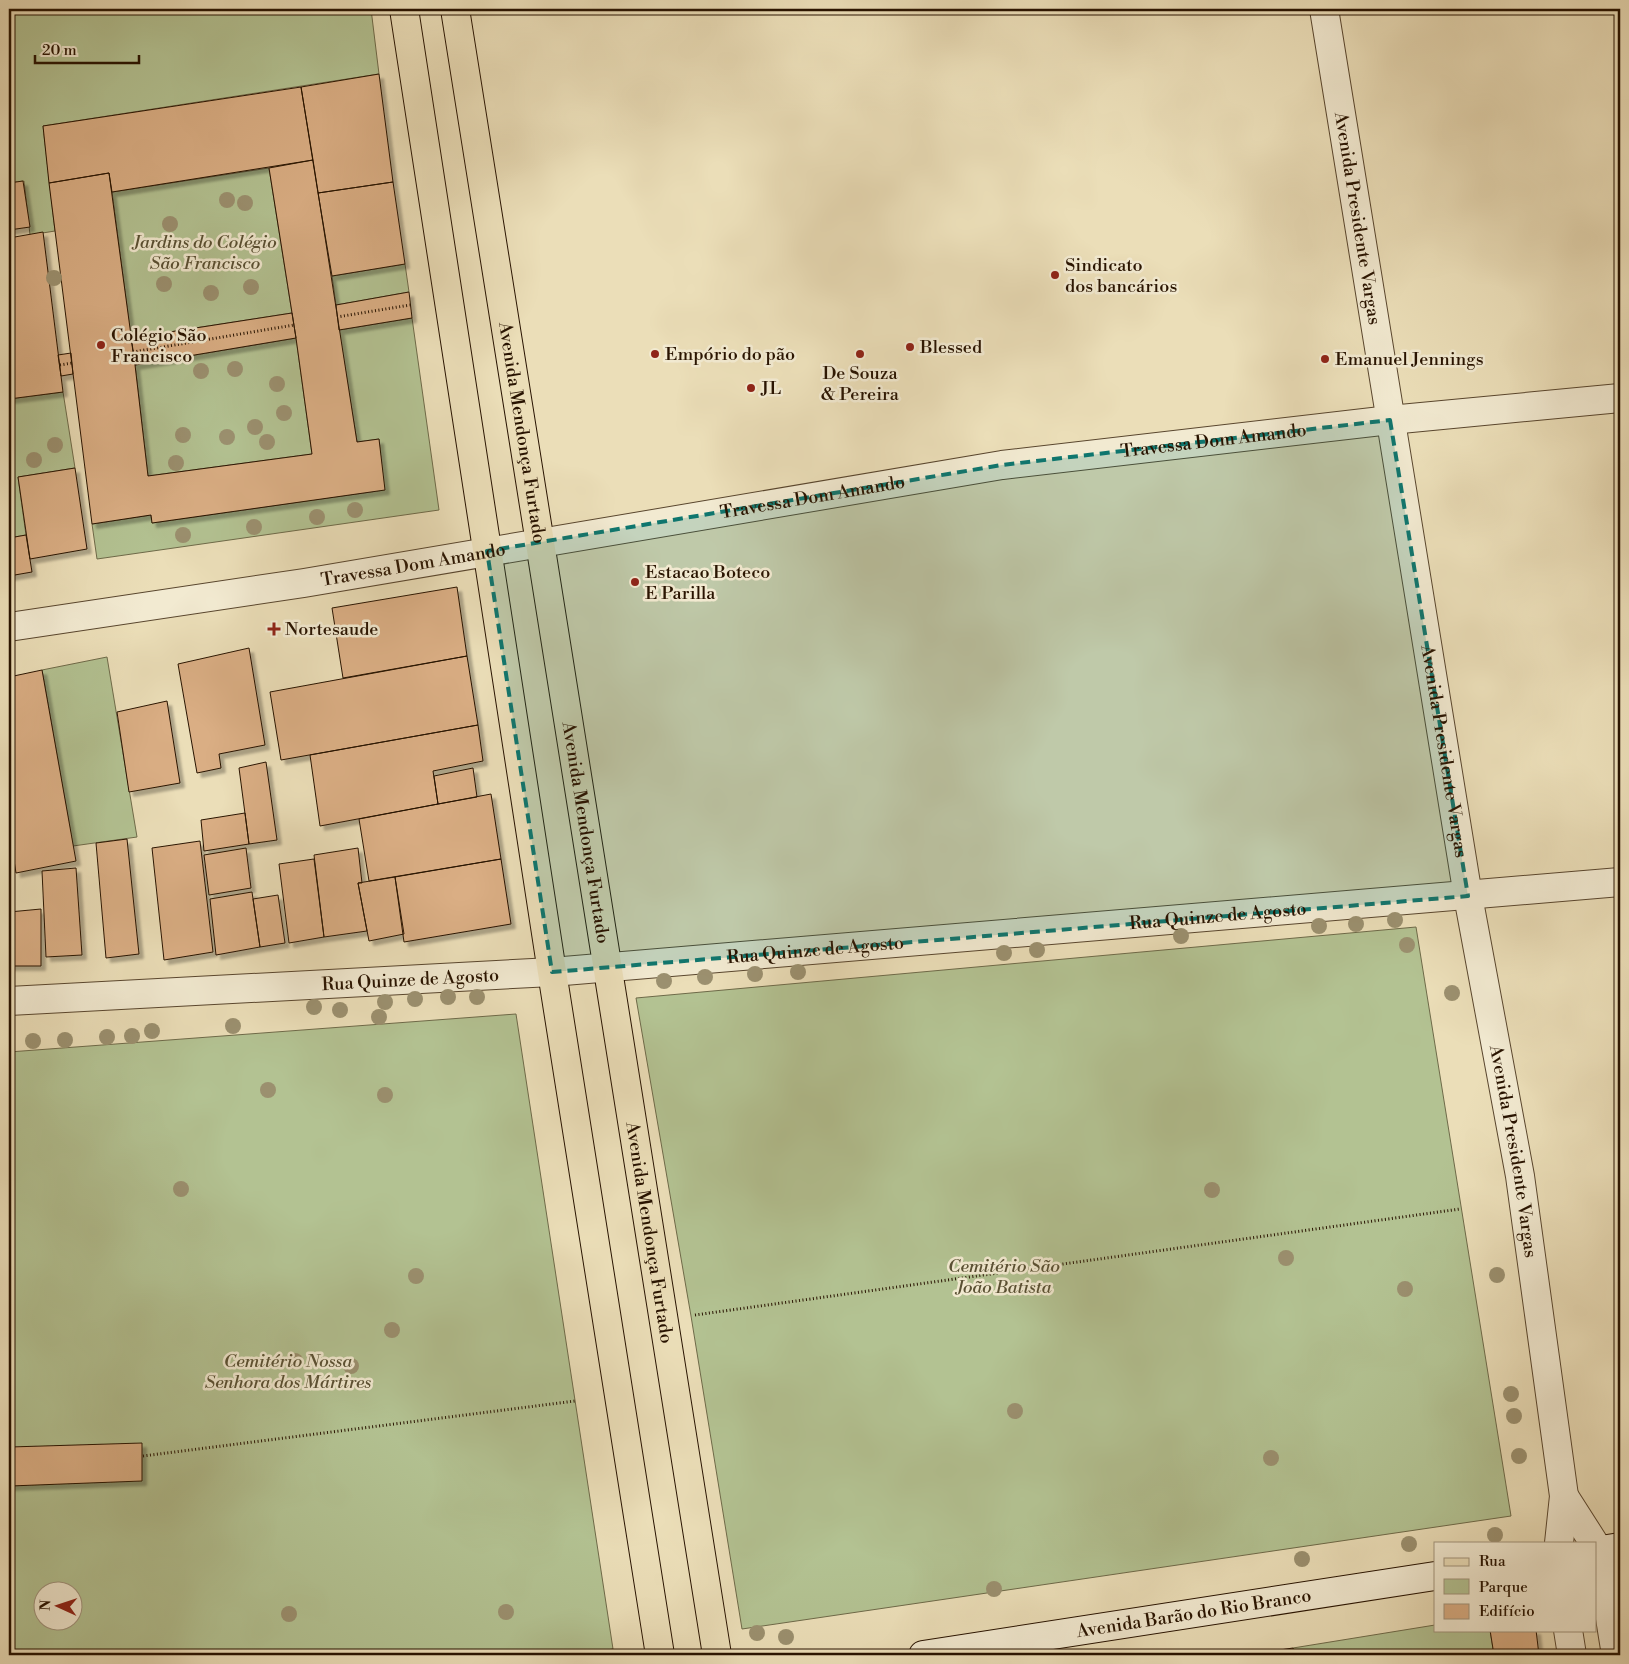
<svg xmlns="http://www.w3.org/2000/svg" width="1629" height="1664" font-family="'Libre Bodoni',serif">
<style>
.green{fill:#b3c292;stroke:#6e6a49;fill-rule:evenodd}
.building{fill:#daae84;stroke:#281300;filter:url(#shadow)}
.lines{fill:none;stroke-linecap:round;stroke-linejoin:round}
.minor-casing{stroke:#59462e;stroke-width:30}
.tertiary-casing{stroke:#59462e;stroke-width:30}
.secondary-casing{stroke:#281300;stroke-width:30}
.primary-casing{stroke:#281300;stroke-width:30}
.path{stroke:#281300;stroke-width:3;stroke-dasharray:1 2.5;stroke-linecap:butt}
.minor{stroke:#f2ead1;stroke-width:28}
.tertiary{stroke:#f2ead1;stroke-width:28}
.secondary{stroke:#f2ead1;stroke-width:28}
.primary{stroke:#ebdeb8;stroke-width:28}
.tree{fill:#9b906f}
.marked{fill:#0f766e;fill-opacity:0.2;stroke:#0f766e;stroke-width:4;stroke-dasharray:10 6;stroke-linejoin:round}
.poi-dot{fill:#8f2418;stroke:#f2ead1;stroke-width:2}
.labels{text-anchor:middle;dominant-baseline:central;stroke-width:5;stroke-linejoin:round;paint-order:stroke}
.street-label{font-size:18px;fill:#281300;stroke:#f2ead1}
.park-label{font-size:18px;font-style:italic;fill:#595033;stroke:#f2ead1}
.poi-label{font-size:18px;fill:#281300;stroke:#f2ead1;text-anchor:start}
</style>
<defs>
<filter id="shadow"><feDropShadow dx="4.5" dy="4.5" stdDeviation="1" flood-color="#0004"/></filter>
</defs>
<rect width="100%" height="100%" fill="#ebdeb8"/>
<filter id="stains"><feTurbulence type="fractalNoise" baseFrequency=".004" numOctaves="4"/><feColorMatrix values="0 0 0 0 .2 0 0 0 0 .09 0 0 0 0 .02 0 0 0 .5 -.17"/></filter>
<radialGradient id="worn" r=".72"><stop offset=".6" stop-color="#630" stop-opacity="0"/><stop offset="1" stop-color="#630" stop-opacity=".3"/></radialGradient>
<path class="green" d="M9 9H371L379 74 43 126 55 231 30 235 24 181 9 183Z
M269 168 292 313 131 338 112 192Z
M405 264 409 292 336 305 332 276Z
M412 318 439 510 97 559 92 524 151 515 152 523 384 490 379 439 357 442 339 330Z
M296 338 312 454 148 476 135 365Z
M63 392 75 468 18 477 26 535 9 538V399Z
M107 657 137 837 73 846 42 670Z
M1416 927 1511 1516 742 1629 691 1316 636 998Z
M516 1014 613 1649 571 1655H9V1052ZM42 1592H72V1622H42Z
M1435 1625V1630H1490L1494 1655H1294L1293 1648Z"/>
<path class="building" d="M379 74 393 182 318 193 301 87Z
M301 87 313 160 112 192 109 173 49 183 43 126Z
M313 160 357 442 379 439 385 490 152 523 151 515 92 524 49 183 109 173 135 365 148 476 312 454 296 338 269 168Z
M23 181 30 227 9 230V183Z
M393 182 405 264 332 276 318 193Z
M43 232 63 392 9 399V238Z
M409 292 412 318 339 330 336 305Z
M292 313 296 338 135 365 131 338Z
M71 353 73 374 61 376 58 355Z
M75 468 87 549 30 559 18 477Z
M26 535 32 572 9 576V538Z
M457 587 467 656 343 678 332 608Z
M249 648 265 745 219 754 221 768 197 773 178 664Z
M467 656 478 725 281 760 270 692Z
M42 670 76 861 16 873 9 829V677Z
M167 701 180 783 129 792 117 712Z
M478 725 483 761 433 771 438 804 320 826 310 755Z
M266 762 277 840 249 844 239 768Z
M473 768 477 797 438 804 434 776Z
M491 794 501 859 369 881 359 819Z
M245 813 249 844 204 851 201 820Z
M127 839 139 954 106 958 96 843Z
M200 841 213 952 164 960 152 848Z
M246 848 251 888 209 895 204 855Z
M358 848 362 883H358L367 931 324 937 314 855Z
M314 859 324 937 289 943 279 864Z
M501 859 511 924 404 942 395 877Z
M76 868 82 955 46 957 42 871Z
M395 877 404 934 369 941 358 883Z
M252 892 260 947 216 955 210 899Z
M278 895 285 943 260 947 253 899Z
M41 909V966H9V912Z
M142 1443V1481L10 1486V1447Z
M1490 1630H1536L1539 1655H1494Z
M1293 1648 1294 1655H1260V1653Z"/>
<g class="lines">
<defs>
<g id="minor">
<path id="s1" d="M1324 9 1468 896 1520 1176 1564 1496 1559 1543"/>
<path id="s2" d="M9 627 304 583 1002 465 1390 420 1620 398"/>
<path d="M1564 1496 1594 1543"/>
</g>
<g id="tertiary">
<path id="s3" d="M9 1001 552 972 1620 882"/>
<path d="M1599 1550 1616 1655"/>
<path d="M1568 1630 1572 1655"/>
</g>
<g id="secondary">
<path d="M1595 1551 1620 1547"/>
<path id="s4" d="M923 1655 1435 1576"/>
</g>
<g id="primary">
<path d="M404 9 552 972 660 1655"/>
<path id="s5" d="M455 9 717 1655"/>
</g>
</defs>
<use href="#minor" class="minor-casing"/>
<use href="#tertiary" class="tertiary-casing"/>
<use href="#secondary" class="secondary-casing"/>
<use href="#primary" class="primary-casing"/>
<path class="path" d="M337 317 410 305
M133 352 294 325
M60 365 72 363
M695 1315 1460 1209
M143 1456 575 1401
M9 1466H10"/>
<use href="#minor" class="minor"/>
<use href="#tertiary" class="tertiary"/>
<use href="#secondary" class="secondary"/>
<use href="#primary" class="primary"/>
</g>
<g class="tree">
<circle cx="227" cy="200" r="8"/>
<circle cx="245" cy="203" r="8"/>
<circle cx="170" cy="224" r="8"/>
<circle cx="54" cy="278" r="8"/>
<circle cx="164" cy="284" r="8"/>
<circle cx="251" cy="287" r="8"/>
<circle cx="211" cy="293" r="8"/>
<circle cx="235" cy="369" r="8"/>
<circle cx="201" cy="371" r="8"/>
<circle cx="277" cy="384" r="8"/>
<circle cx="284" cy="413" r="8"/>
<circle cx="255" cy="427" r="8"/>
<circle cx="183" cy="435" r="8"/>
<circle cx="227" cy="437" r="8"/>
<circle cx="267" cy="442" r="8"/>
<circle cx="55" cy="445" r="8"/>
<circle cx="34" cy="460" r="8"/>
<circle cx="176" cy="463" r="8"/>
<circle cx="355" cy="510" r="8"/>
<circle cx="317" cy="517" r="8"/>
<circle cx="254" cy="527" r="8"/>
<circle cx="183" cy="535" r="8"/>
<circle cx="1395" cy="920" r="8"/>
<circle cx="1356" cy="924" r="8"/>
<circle cx="1319" cy="926" r="8"/>
<circle cx="1181" cy="936" r="8"/>
<circle cx="1407" cy="945" r="8"/>
<circle cx="1037" cy="950" r="8"/>
<circle cx="1004" cy="953" r="8"/>
<circle cx="798" cy="972" r="8"/>
<circle cx="755" cy="974" r="8"/>
<circle cx="705" cy="977" r="8"/>
<circle cx="664" cy="981" r="8"/>
<circle cx="1452" cy="993" r="8"/>
<circle cx="448" cy="997" r="8"/>
<circle cx="477" cy="997" r="8"/>
<circle cx="415" cy="999" r="8"/>
<circle cx="385" cy="1002" r="8"/>
<circle cx="314" cy="1007" r="8"/>
<circle cx="340" cy="1010" r="8"/>
<circle cx="379" cy="1017" r="8"/>
<circle cx="233" cy="1026" r="8"/>
<circle cx="152" cy="1031" r="8"/>
<circle cx="132" cy="1036" r="8"/>
<circle cx="107" cy="1037" r="8"/>
<circle cx="65" cy="1040" r="8"/>
<circle cx="33" cy="1041" r="8"/>
<circle cx="268" cy="1090" r="8"/>
<circle cx="385" cy="1095" r="8"/>
<circle cx="181" cy="1189" r="8"/>
<circle cx="1212" cy="1190" r="8"/>
<circle cx="1286" cy="1258" r="8"/>
<circle cx="1497" cy="1275" r="8"/>
<circle cx="416" cy="1276" r="8"/>
<circle cx="1405" cy="1289" r="8"/>
<circle cx="392" cy="1330" r="8"/>
<circle cx="295" cy="1361" r="8"/>
<circle cx="351" cy="1366" r="8"/>
<circle cx="1511" cy="1394" r="8"/>
<circle cx="1015" cy="1411" r="8"/>
<circle cx="1514" cy="1416" r="8"/>
<circle cx="1519" cy="1456" r="8"/>
<circle cx="1271" cy="1458" r="8"/>
<circle cx="1495" cy="1535" r="8"/>
<circle cx="1409" cy="1544" r="8"/>
<circle cx="1302" cy="1559" r="8"/>
<circle cx="994" cy="1589" r="8"/>
<circle cx="506" cy="1612" r="8"/>
<circle cx="289" cy="1614" r="8"/>
<circle cx="757" cy="1633" r="8"/>
<circle cx="786" cy="1637" r="8"/>
</g>
<path class="marked" d="M1390 420 1468 896 552 972 487 551 1002 465Z"/>
<g class="poi-dot">
<circle cx="1055" cy="275" r="5"/>
<circle cx="101" cy="345" r="5"/>
<circle cx="910" cy="347" r="5"/>
<circle cx="655" cy="354" r="5"/>
<circle cx="860" cy="354" r="5"/>
<circle cx="1325" cy="359" r="5"/>
<circle cx="751" cy="388" r="5"/>
<circle cx="635" cy="582" r="5"/>
<path d="M271.5 621.5h5v5h5v5h-5v5h-5v-5h-5v-5h5z"/>
</g>
<g class="labels">
<g class="street-label">
<text stroke="none"><textPath href="#s1" startOffset="212">Avenida Presidente Vargas</textPath></text>
<text stroke="none"><textPath href="#s5" startOffset="429">Avenida Mendonça Furtado</textPath></text>
<text stroke="none"><textPath href="#s2" startOffset="1219">Travessa Dom Amando</textPath></text>
<text stroke="none"><textPath href="#s2" startOffset="814">Travessa Dom Amando</textPath></text>
<text stroke="none"><textPath href="#s2" startOffset="409">Travessa Dom Amando</textPath></text>
<text stroke="none"><textPath href="#s1" startOffset="752">Avenida Presidente Vargas</textPath></text>
<text stroke="none"><textPath href="#s5" startOffset="834">Avenida Mendonça Furtado</textPath></text>
<text stroke="none"><textPath href="#s3" startOffset="1212">Rua Quinze de Agosto</textPath></text>
<text stroke="none"><textPath href="#s3" startOffset="808">Rua Quinze de Agosto</textPath></text>
<text stroke="none"><textPath href="#s3" startOffset="402">Rua Quinze de Agosto</textPath></text>
<text stroke="none"><textPath href="#s1" startOffset="1158">Avenida Presidente Vargas</textPath></text>
<text stroke="none"><textPath href="#s5" startOffset="1239">Avenida Mendonça Furtado</textPath></text>
<text stroke="none"><textPath href="#s4" startOffset="274">Avenida Barão do Rio Branco</textPath></text>
</g>
<g class="park-label">
<text x="205" y="242">Jardins do Colégio<tspan x="205" dy="21">São Francisco</tspan></text>
<text x="1004" y="1266">Cemitério São<tspan x="1004" dy="21">João Batista</tspan></text>
<text x="288" y="1361">Cemitério Nossa<tspan x="288" dy="21">Senhora dos Mártires</tspan></text>
</g>
<g class="poi-label">
<text x="1065" y="265">Sindicato<tspan x="1065" dy="21">dos bancários</tspan></text>
<text x="111" y="335">Colégio São<tspan x="111" dy="21">Francisco</tspan></text>
<text x="920" y="347">Blessed</text>
<text x="665" y="354">Empório do pão</text>
<text x="1335" y="359">Emanuel Jennings</text>
<text x="860" y="373" text-anchor="middle">De Souza<tspan x="860" dy="21">&amp; Pereira</tspan></text>
<text x="761" y="388">JL</text>
<text x="645" y="572">Estacao Boteco<tspan x="645" dy="21">E Parilla</tspan></text>
<text x="285" y="629">Nortesaude</text>
</g>
</g>
<rect width="1629" height="1664" fill="none" stroke="#ebdeb8" stroke-width="30"/>
<rect x="10" y="10" width="1609" height="1644" fill="none" stroke="#281300" stroke-width="2.5"/>
<rect x="15" y="15" width="1599" height="1634" fill="none" stroke="#281300"/>
<rect x="1434" y="1542" width="162" height="90" fill="#f2ead1" stroke="#a1947d"/>
<rect x="1444" y="1558" width="25" height="8" fill="#ebdeb8" stroke="#a1947d"/>
<text x="1479" y="1566" font-size="15" fill="#281300">Rua</text>
<rect x="1444" y="1579" width="25" height="15" fill="#b3c292" stroke="#a1947d"/>
<text x="1479" y="1592" font-size="15" fill="#281300">Parque</text>
<rect x="1444" y="1604" width="25" height="15" fill="#daae84" stroke="#a1947d"/>
<text x="1479" y="1616" font-size="15" fill="#281300">Edifício</text>
<g transform="translate(58 1606) rotate(273)"><circle r="24" fill="#f2ead1" stroke="#a1947d"/>
<path d="M0-4L9 19L0 12L-9 19Z" fill="#8f2418"/>
<text y="-8" font-size="14" font-weight="bold" text-anchor="middle" fill="#281300">N</text>
</g>
<path d="M35 55v8h104v-8" fill="none" stroke="#281300" stroke-width="2.5"/>
<text x="42" y="55" font-size="15" fill="#281300" stroke="#f2ead1" stroke-width="4" paint-order="stroke">20 m</text>
<rect width="100%" height="100%" filter="url(#stains)"/>
<rect width="100%" height="100%" fill="url(#worn)"/>
</svg>
